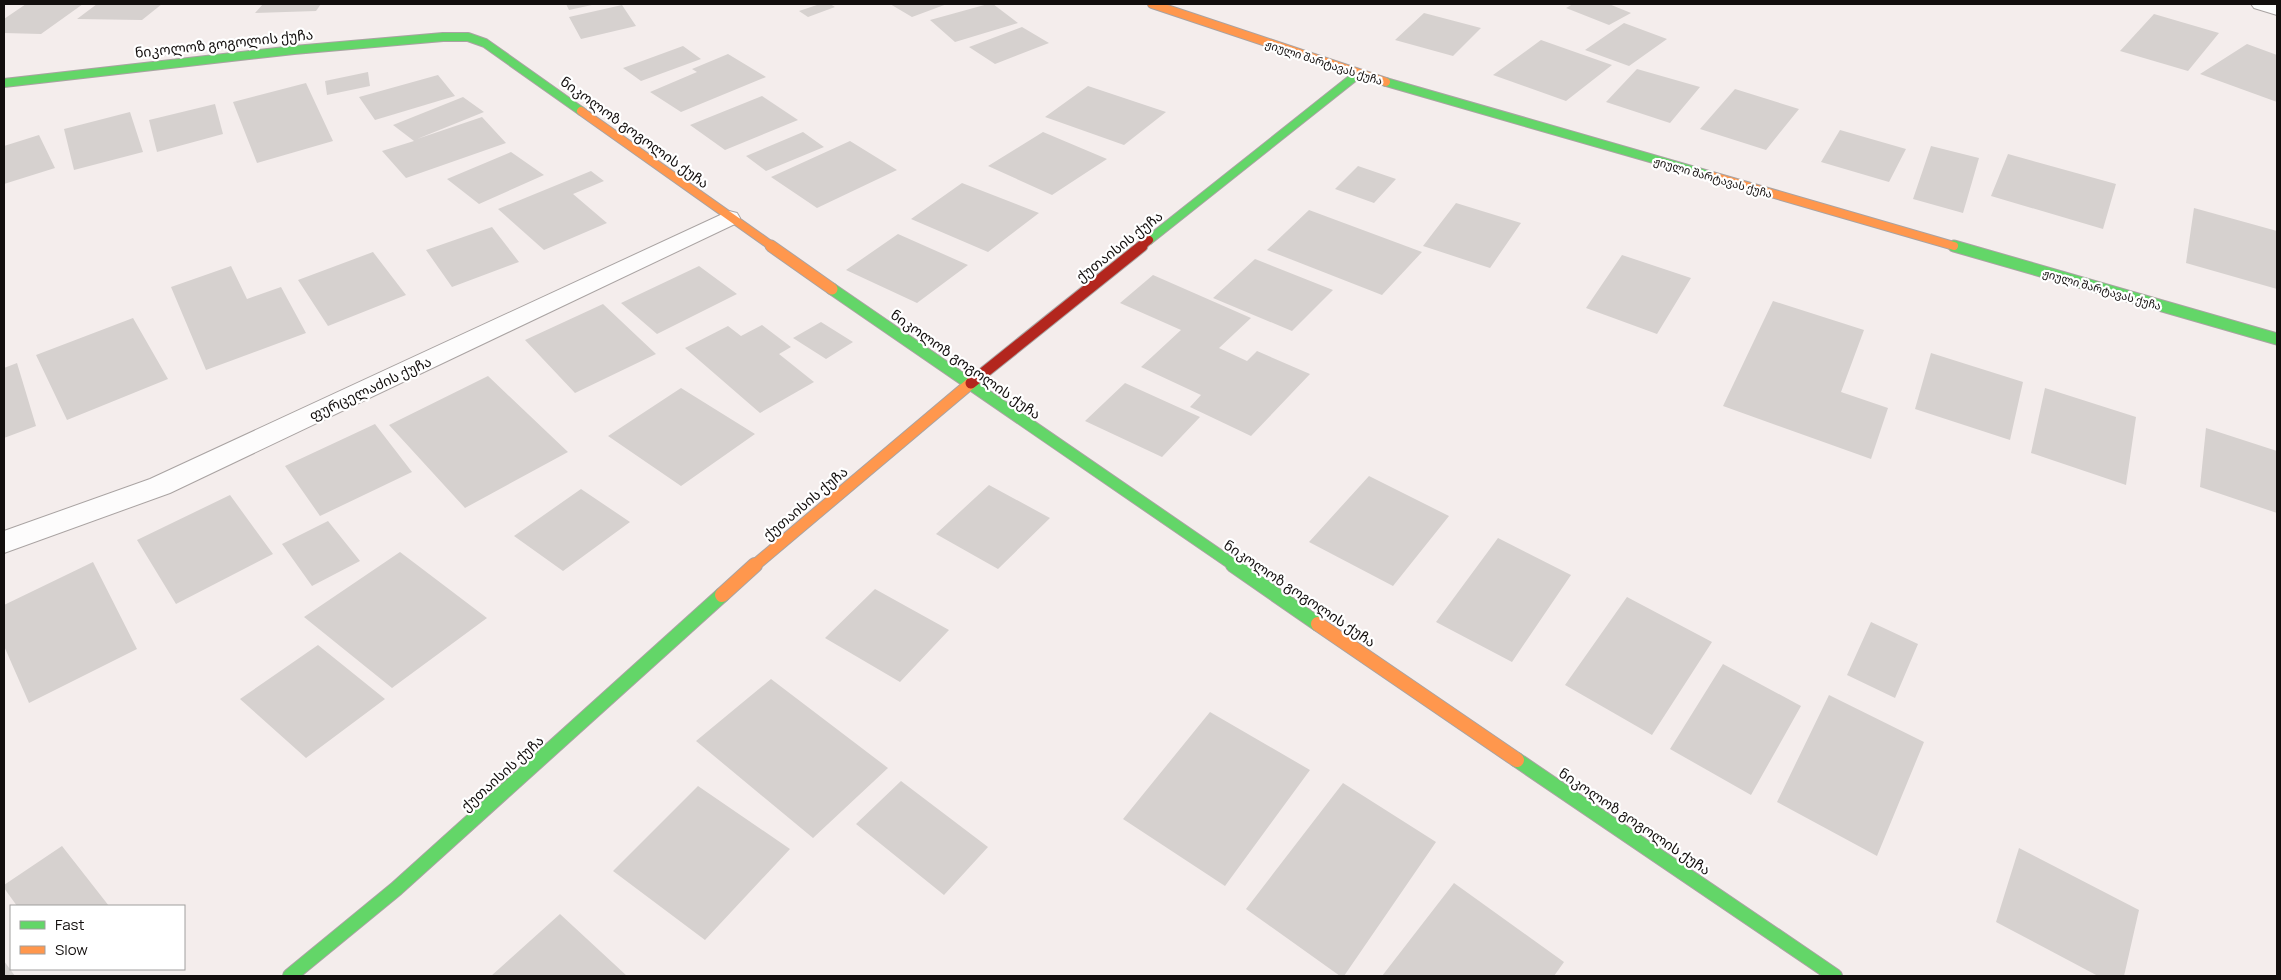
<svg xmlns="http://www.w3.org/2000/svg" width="2281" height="980" font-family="Manrope,'Noto Sans Georgian',sans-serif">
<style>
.building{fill:#d6d1cf}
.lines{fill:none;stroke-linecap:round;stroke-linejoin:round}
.street-casing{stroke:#a9a3a2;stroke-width:2}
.fast-far2-casing{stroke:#a9a3a2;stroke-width:10}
.fast-far1-casing{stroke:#a9a3a2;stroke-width:13}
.fast-casing{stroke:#a9a3a2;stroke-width:16}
.slow-far2-casing{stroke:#a9a3a2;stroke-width:10}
.slow-far1-casing{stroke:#a9a3a2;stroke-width:13}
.slow-casing{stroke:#a9a3a2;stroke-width:16}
.jam-far1-casing{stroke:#a9a3a2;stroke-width:10}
.jam-casing{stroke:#a9a3a2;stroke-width:13}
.street{fill:#fdfcfc;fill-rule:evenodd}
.fast-far2{stroke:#63d668;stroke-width:8}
.fast-far1{stroke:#63d668;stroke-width:11}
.fast{stroke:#63d668;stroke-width:14}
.slow-far2{stroke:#ff974d;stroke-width:8}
.slow-far1{stroke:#ff974d;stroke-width:11}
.slow{stroke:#ff974d;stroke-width:14}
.jam-far1{stroke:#b3261e;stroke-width:8}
.jam{stroke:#b3261e;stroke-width:11}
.labels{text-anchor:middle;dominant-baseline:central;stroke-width:4.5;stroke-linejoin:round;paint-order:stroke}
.far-street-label{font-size:11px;fill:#120e0d;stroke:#fff}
.street-label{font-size:14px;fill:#120e0d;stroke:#fff}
</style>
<rect width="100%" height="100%" fill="#f4edec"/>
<path class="building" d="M26 4H83L41 34 4 33V19Z
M97 4H162L142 20 77 19Z
M263 4H321L316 11 255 13Z
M566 4H592V5L569 10Z
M820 4H830L835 7 808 17 799 11Z
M890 4H947L912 17Z
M988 4H993L1018 23 955 42 930 20Z
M1573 4H1609L1631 13 1609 25 1566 8Z
M622 5 636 26 581 39 569 17Z
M1424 13 1481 28 1453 56 1395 40Z
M2154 14 2219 33 2188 71 2120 51Z
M1624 23 1667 39 1629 66 1585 50Z
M1022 27 1049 43 995 64 969 47Z
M1541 40 1612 65 1566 101 1493 75Z
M2247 44 2277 55V102L2200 74Z
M683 46 701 59 641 81 623 68Z
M728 54 766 77 681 112 650 92 697 72 692 69Z
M1637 69 1700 87 1670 123 1606 102Z
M368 72 370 86 327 95 325 81Z
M438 75 455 96 375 120 359 97Z
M306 83 333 141 257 163 233 102Z
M1088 86 1166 112 1124 145 1045 117Z
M1735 89 1799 109 1766 150 1700 129Z
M762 96 798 120 725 150 690 125Z
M463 97 484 112 417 139 482 117 506 143 406 178 382 151 414 141 393 125Z
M215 104 223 134 157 152 149 120Z
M130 112 143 152 74 170 64 129Z
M1840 130 1906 149 1889 182 1821 162Z
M803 132 824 147 766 171 746 156Z
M1043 132 1107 159 1052 195 988 166Z
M39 135 55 168 4 184V146Z
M850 141 897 170 817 208 771 177Z
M1931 146 1979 158 1963 213 1913 199Z
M511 152 544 175 479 204 447 179Z
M2008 154 2116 184 2103 229 1991 196Z
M1358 166 1396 179 1374 203 1335 189Z
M591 171 604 181 573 194 607 223 544 250 498 209Z
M962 183 1039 213 988 252 911 219Z
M1456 203 1521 223 1490 268 1423 246Z
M2194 208 2277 231V289L2186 263Z
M1309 210 1422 252 1382 295 1267 250Z
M492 227 519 262 452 287 426 250Z
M898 234 968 265 917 303 846 270Z
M373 252 406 295 328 326 298 280Z
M1622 255 1691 278 1657 334 1586 308Z
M1255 259 1333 290 1292 331 1213 298Z
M231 266 247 299 281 287 306 333 206 370 171 287Z
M699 266 737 294 657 334 621 303Z
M1153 275 1251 318 1219 348 1247 361 1257 351 1310 374 1251 436 1190 407 1201 395 1141 367 1181 330 1120 303Z
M1773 301 1864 330 1841 392 1888 408 1871 459 1723 406Z
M603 304 656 354 575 393 525 340Z
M133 318 168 379 67 420 36 355Z
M821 322 853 342 826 359 793 338Z
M762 325 791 347 779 354 814 382 760 413 685 348 728 326 741 336Z
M1931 353 2023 382 2010 440 1915 409Z
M17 363 36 426 4 438V368Z
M488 376 568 452 465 508 389 425Z
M1125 383 1200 417 1162 457 1085 421Z
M681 388 755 434 681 486 608 436Z
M2045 388 2136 417 2126 485 2031 453Z
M375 424 412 472 320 516 285 466Z
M2206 428 2277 451V513L2200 487Z
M1369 476 1449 516 1393 586 1309 542Z
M989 485 1050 518 998 569 936 534Z
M581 489 630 522 563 571 514 536Z
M230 495 273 554 176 604 137 540Z
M328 521 360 561 312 586 282 544Z
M1498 538 1571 575 1512 662 1436 622Z
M400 552 487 618 392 688 304 617Z
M93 562 137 649 29 703 4 646V605Z
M875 589 949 630 900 682 825 638Z
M1627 597 1712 642 1652 735 1565 685Z
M1871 622 1918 644 1895 698 1847 675Z
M318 645 385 699 306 758 240 699Z
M1723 664 1801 706 1751 795 1670 749Z
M771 679 888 768 813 838 696 741Z
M1829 695 1924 742 1877 856 1777 802Z
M1210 712 1310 770 1225 886 1123 819Z
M901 781 988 847 944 895 856 824Z
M1343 783 1436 842 1344 976H1340L1246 909Z
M698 786 790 849 705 940 613 871Z
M62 846 109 906H17L4 888V885Z
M2019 848 2139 910 2124 976H2098L1996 922Z
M1454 883 1564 962 1554 976H1382Z
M560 914 627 976H491Z
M4 961 15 976H4Z"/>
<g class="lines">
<defs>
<path id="street" d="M2251 4H2277V15L2254 8Z
M729 211 737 213 740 218 737 223 170 493 4 553V531L150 479Z"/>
<path id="fast-far2" d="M1386 82 1709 175
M4 83 294 50 443 37H468L485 43 581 111
M1149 240 1358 74
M1954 246 1958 247"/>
<path id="fast-far1" d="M1954 246 2277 339
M832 289 1235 566"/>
<path id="fast" d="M1233 565 1318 624
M1517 760 1835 976
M290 976 396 889 722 595"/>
<path id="slow-far2" d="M1152 4 1386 82
M581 111 773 247
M1709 175 1954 246"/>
<path id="slow-far1" d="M771 246 832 289
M754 566 971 383"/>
<path id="slow" d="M722 595 755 565
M1318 624 1517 760"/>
<path id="jam-far1" d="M1140 247 1149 240"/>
<path id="jam" d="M971 383 1142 246"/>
</defs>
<use href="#street" class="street-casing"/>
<use href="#fast-far2" class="fast-far2-casing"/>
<use href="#fast-far1" class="fast-far1-casing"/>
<use href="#fast" class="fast-casing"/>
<use href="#slow-far2" class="slow-far2-casing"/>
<use href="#slow-far1" class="slow-far1-casing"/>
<use href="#slow" class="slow-casing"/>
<use href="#jam-far1" class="jam-far1-casing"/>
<use href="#jam" class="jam-casing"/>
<use href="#street" class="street"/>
<use href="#fast-far2" class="fast-far2"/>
<use href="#fast-far1" class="fast-far1"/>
<use href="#fast" class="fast"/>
<use href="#slow-far2" class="slow-far2"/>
<use href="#slow-far1" class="slow-far1"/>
<use href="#slow" class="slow"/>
<use href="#jam-far1" class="jam-far1"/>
<use href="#jam" class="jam"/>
</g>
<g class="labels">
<g class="far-street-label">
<text transform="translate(1324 62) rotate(18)">ჟიული შარტავას ქუჩა</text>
<text transform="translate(1713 177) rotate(16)">ჟიული შარტავას ქუჩა</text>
<text transform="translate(2102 289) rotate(16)">ჟიული შარტავას ქუჩა</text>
</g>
<g class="street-label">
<text transform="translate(224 43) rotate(-6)">ნიკოლოზ გოგოლის ქუჩა</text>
<text transform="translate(635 132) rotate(36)">ნიკოლოზ გოგოლის ქუჩა</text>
<text transform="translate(1119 246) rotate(-38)">ქუთაისის ქუჩა</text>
<text transform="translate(966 364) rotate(35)">ნიკოლოზ გოგოლის ქუჩა</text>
<text transform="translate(370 388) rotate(-25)">ფურცელაძის ქუჩა</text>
<text transform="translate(805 503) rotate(-40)">ქუთაისის ქუჩა</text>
<text transform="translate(1300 593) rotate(34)">ნიკოლოზ გოგოლის ქუჩა</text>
<text transform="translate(502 773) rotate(-42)">ქუთაისის ქუჩა</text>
<text transform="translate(1635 821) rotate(34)">ნიკოლოზ გოგოლის ქუჩა</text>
</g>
</g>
<rect width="2281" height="980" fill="none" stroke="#120e0d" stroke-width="10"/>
<rect x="10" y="905" width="175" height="65" fill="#ffffff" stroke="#a09f9e"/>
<rect x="20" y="921" width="25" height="8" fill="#63d668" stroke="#a09f9e"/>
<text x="55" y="930" font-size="15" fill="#120e0d">Fast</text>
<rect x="20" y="946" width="25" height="8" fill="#ff974d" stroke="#a09f9e"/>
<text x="55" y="955" font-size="15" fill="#120e0d">Slow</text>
</svg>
